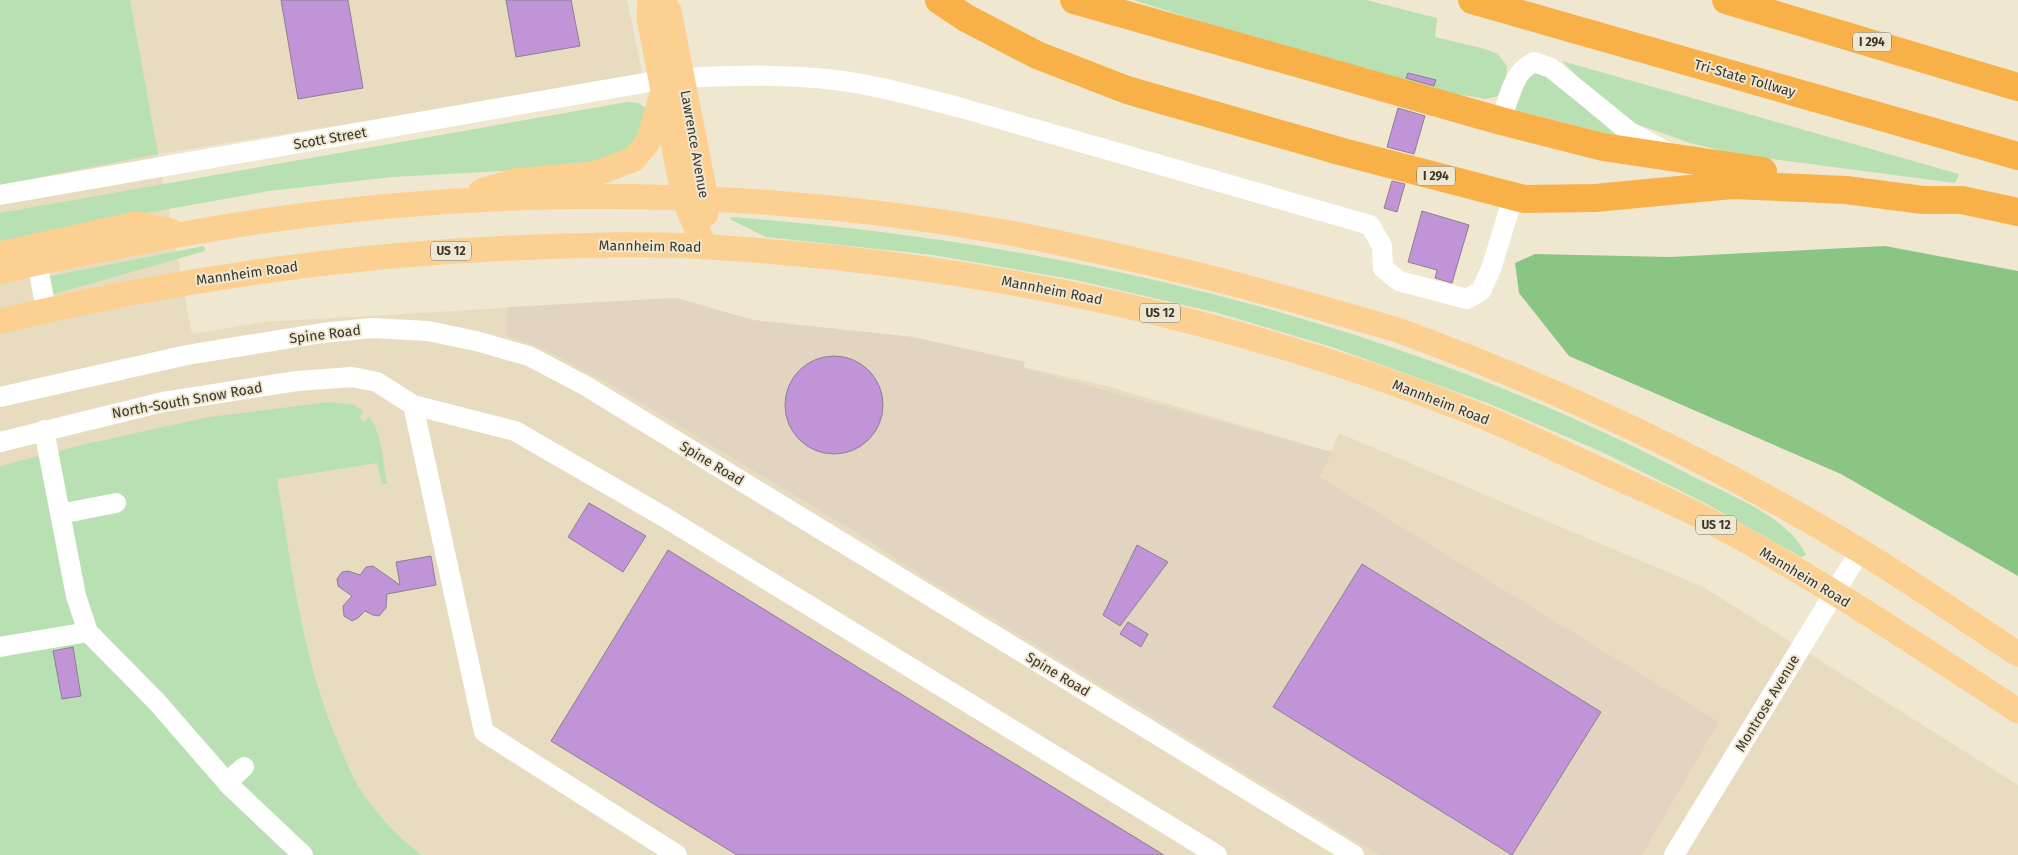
<svg xmlns="http://www.w3.org/2000/svg" width="2018" height="855" viewBox="0 0 2018 855" font-family="'Fira Sans',sans-serif">
<style>
.built{fill:#e8dcc0}
.industrial{fill:#e1d5c2}
.green{fill:#b8e0b2}
.forest{fill:#8bc584}
.building{fill:#c193d7;stroke:#8c8092}
.lines{fill:none;stroke-linecap:round;stroke-linejoin:round}
.minor{stroke:#fff;stroke-width:20}
.major{stroke:#fbd091;stroke-width:25}
.highway{stroke:#f8b148;stroke-width:28}
.labels{text-anchor:middle;stroke-width:4;stroke-linejoin:round;paint-order:stroke}
.shield{fill:#f0e7d1;stroke:#716b5f;stroke-width:1}
.shield-label{font-size:12px;font-weight:bold;fill:#3a362e}
.street-label{font-size:14px;fill:#3a362e;stroke:#f0e7d1}
</style>
<rect width="100%" height="100%" fill="#f0e7d1"/>
<polygon class="built" points="0,0 627,0 643,77 158,154 192,334 263,322 676,298 753,320 913,337 1025,362 1023,367 1107,386 1331,452 1339,433 1705,588 2018,785 2018,855 0,855"/>
<polygon class="industrial" points="676,298 753,320 913,337 1025,362 1023,368 1332,452 1320,477 1719,722 1642,855 1379,855 912,569 862,536 613,386 544,349 506,336 508,307"/>
<g class="green">
<polygon points="0,0 130,0 158,154 0,185"/>
<polygon points="1133,0 1366,0 1437,18 1435,37 1485,49 1498,54 1507,66 1505,87 1499,96 1485,99 1457,94 1453,101"/>
<polygon points="1562,61 1959,174 1955,183 1735,154 1690,143 1633,123 1612,112"/>
<polygon points="1539,71 1547,75 1617,136 1515,110 1529,75"/>
<polygon points="627,102 638,103 647,109 649,116 629,151 607,160 518,170 392,177 269,191 53,230 0,242 0,213"/>
<path d="M731,217C1063,242 1393,319 1690,475C1725,493 1790,517 1806,555L1801,557L1705,503L1602,452L1490,404L1329,346L1218,313L1076,280L933,255L766,237L731,220Z"/>
<polygon points="204,246 205,251 51,295 46,277"/>
<path d="M329,402L355,405L364,412L359,417L364,422L369,417C383,435 383,463 387,484H382L377,463L277,479C292,568 302,660 339,744C346,762 354,782 366,798C382,820 400,838 421,855H0V466L86,444L209,417Z"/>
</g>
<polygon class="forest" points="1885,246 2018,271 2018,576 1841,474 1569,356 1519,293 1515,263 1535,254 1670,257"/>
<g class="building">
<polygon points="281,0 348,0 363,88 298,99"/>
<polygon points="506,0 571,0 580,46 516,57"/>
<polygon points="1408,73 1436,80 1434,86 1406,78"/>
<polygon points="1398,108 1425,116 1414,154 1387,147"/>
<polygon points="1392,181 1405,184 1397,212 1384,208"/>
<polygon points="1422,211 1469,225 1452,283 1435,278 1437,270 1408,262"/>
<circle cx="834" cy="405" r="49"/>
<polygon points="589,503 646,536 623,572 568,537"/>
<polygon points="1137,545 1168,562 1120,626 1103,615"/>
<polygon points="668,550 948,723 1164,855 737,855 551,741"/>
<polygon points="431,556 436,585 387,594 386,608 379,616 373,615 365,611 358,618 352,621 344,616 343,606 352,596 338,586 337,579 342,572 348,571 360,575 366,567 373,566 400,585 396,562"/>
<polygon points="1362,564 1601,712 1512,855 1273,707"/>
<polygon points="1128,622 1148,634 1141,647 1120,634"/>
<polygon points="73,647 81,696 62,699 53,651"/>
</g>
<g class="lines">
<g class="minor">
<path d="M683,78C734,75 785,74 835,80C877,85 918,97 958,107L1370,225L1382,246L1383,268L1399,281L1467,299L1481,291L1491,269L1513,197"/>
<path d="M1501,121C1509,98 1511,74 1534,62L1551,68L1630,132L1667,152"/>
<polyline points="0,195 661,80"/>
<polyline points="37,262 46,310"/>
<polyline points="0,397 187,355 322,333 372,328 428,331 476,341 529,356 586,386 1354,855"/>
<polyline points="413,405 484,732 677,855"/>
<polyline points="44,430 76,596 88,632 157,702 230,786 303,855"/>
<polyline points="0,442 163,402 297,381 352,377 377,382 413,405 515,431 666,518 1217,855"/>
<polyline points="60,514 116,503"/>
<polyline points="0,647 88,632"/>
<polyline points="227,782 244,767"/>
<polyline points="1674,855 1860,551"/>
</g>
<g class="major">
<polyline points="650,0 649,18 684,199 705,247"/>
<polyline points="662,0 669,11 706,199 706,214"/>
<polyline points="481,191 514,181 595,174 634,159 648,142 663,91"/>
<polyline points="0,254 136,224 171,231"/>
<path d="M0,272C52,258 104,249 156,239C434,185 725,182 1004,232C1060,242 1115,255 1170,268C1226,281 1280,296 1335,312C1359,319 1383,325 1406,333C1562,391 1715,463 1857,549C1912,582 1964,619 2018,654"/>
<path d="M0,321C177,279 356,253 538,247C595,245 652,243 709,247C972,263 1231,317 1476,414C1519,431 1561,452 1603,471C1635,486 1668,500 1700,516C1810,573 1914,643 2018,711"/>
</g>
<g class="highway">
<polyline points="939,0 966,18 1037,55 1127,90 1343,152 1524,199 1595,198 1732,185 1846,190 1923,200 1962,200 2018,212"/>
<polyline points="1074,0 1501,121 1603,147 1763,171"/>
<polyline points="1472,0 2018,156"/>
<polyline points="1726,0 2018,87"/>
</g>
</g>
<g class="labels">
<g class="shield">
<rect x="1853" y="32.5" width="38" height="19" rx="4"/>
<rect x="1417" y="166.5" width="38" height="19" rx="4"/>
<rect x="431" y="241.5" width="40" height="19" rx="4"/>
<rect x="1140" y="303.5" width="40" height="19" rx="4"/>
<rect x="1696" y="515.5" width="40" height="19" rx="4"/>
</g>
<g class="shield-label">
<text x="1872" y="46">I 294</text>
<text x="1436" y="180">I 294</text>
<text x="451" y="255">US 12</text>
<text x="1160" y="317">US 12</text>
<text x="1716" y="529">US 12</text>
</g>
<g class="street-label">
<text transform="translate(1745 78) rotate(16)" y="5">Tri-State Tollway</text>
<text transform="translate(330 138) rotate(-10)" y="5">Scott Street</text>
<text transform="translate(695 144) rotate(80)" y="5">Lawrence Avenue</text>
<text transform="translate(650 246) rotate(1)" y="5">Mannheim Road</text>
<text transform="translate(247 273) rotate(-8)" y="5">Mannheim Road</text>
<text transform="translate(1052 290) rotate(11)" y="5">Mannheim Road</text>
<text transform="translate(325 334) rotate(-7)" y="5">Spine Road</text>
<text transform="translate(187 400) rotate(-10)" y="5">North-South Snow Road</text>
<text transform="translate(1441 402) rotate(21)" y="5">Mannheim Road</text>
<text transform="translate(712 463) rotate(31)" y="5">Spine Road</text>
<text transform="translate(1805 577) rotate(31)" y="5">Mannheim Road</text>
<text transform="translate(1058 674) rotate(31)" y="5">Spine Road</text>
<text transform="translate(1767 703) rotate(-59)" y="5">Montrose Avenue</text>
</g>
</g>
</svg>
